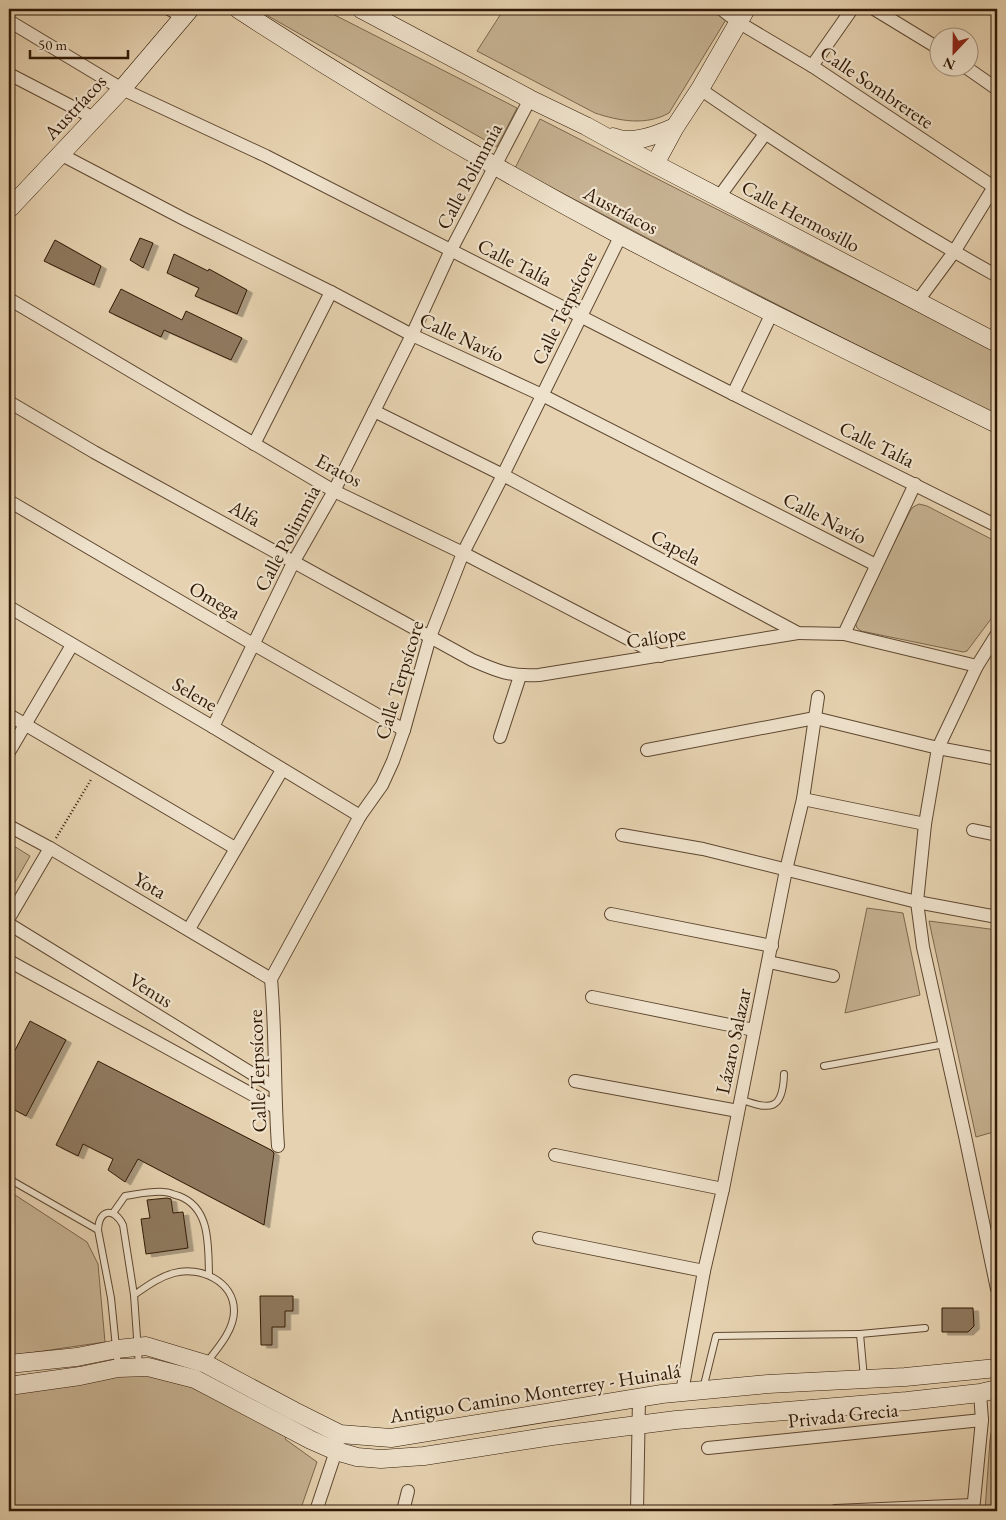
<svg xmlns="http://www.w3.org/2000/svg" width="1006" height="1520" viewBox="0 0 1006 1520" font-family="'EB Garamond',serif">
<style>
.green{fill:#c7b393;stroke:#7c664c}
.building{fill:#8f795e;stroke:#301905;filter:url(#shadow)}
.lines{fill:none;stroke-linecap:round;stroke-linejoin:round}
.lane-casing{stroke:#5e4730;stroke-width:8}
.street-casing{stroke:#5e4730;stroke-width:14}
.secondary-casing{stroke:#301905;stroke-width:19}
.path{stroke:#301905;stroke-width:2.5;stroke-dasharray:1 2.5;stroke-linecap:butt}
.lane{stroke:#efe2cc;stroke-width:6}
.street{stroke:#efe2cc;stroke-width:12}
.secondary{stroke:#efe2cc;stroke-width:18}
.labels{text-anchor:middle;stroke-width:4.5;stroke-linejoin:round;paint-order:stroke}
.street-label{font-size:20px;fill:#301905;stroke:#efe2cc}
</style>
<defs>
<filter id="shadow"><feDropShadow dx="5.5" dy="3" stdDeviation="0" flood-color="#0004"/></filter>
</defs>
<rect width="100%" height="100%" fill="#e6d2b0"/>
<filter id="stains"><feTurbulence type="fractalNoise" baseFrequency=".004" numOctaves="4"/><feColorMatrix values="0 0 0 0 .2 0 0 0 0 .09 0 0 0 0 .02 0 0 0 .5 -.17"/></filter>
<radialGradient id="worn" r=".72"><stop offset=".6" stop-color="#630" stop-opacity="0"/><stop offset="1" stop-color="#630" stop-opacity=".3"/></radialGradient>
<g class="green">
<polygon points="256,9 323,9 517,108 497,147"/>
<path d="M504,9H713L727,18L669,113C646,126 619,121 595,113L477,51Z"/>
<polygon points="540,119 997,352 997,417 651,240 515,168"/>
<polygon points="919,504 927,506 997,542 997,611 967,651 963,652 861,631 857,628 855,622 910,511 913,507"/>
<polygon points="9,843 30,856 9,893"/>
<polygon points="867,908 903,913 920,995 845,1013"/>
<polygon points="929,921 997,930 997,1131 976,1137"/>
<polygon points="9,1191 87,1242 98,1264 105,1342 9,1356"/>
<polygon points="138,1361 292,1427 285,1439 317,1462 300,1511 247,1511 227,1505 222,1511 9,1511 9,1377"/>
<polygon points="997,1399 997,1511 985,1511 990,1440"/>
</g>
<g class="building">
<polygon points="140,238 153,243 143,268 130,260"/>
<polygon points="55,240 101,266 94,285 44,261"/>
<polygon points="174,254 208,271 209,269 247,290 237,314 195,296 199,288 167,273"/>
<polygon points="121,289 182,320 186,311 242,338 231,360 164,330 161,337 109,312"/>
<polygon points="30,1021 66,1040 26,1116 9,1107 9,1062"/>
<polygon points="98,1061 271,1150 274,1153 264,1225 138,1159 125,1182 108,1170 113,1159 83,1144 78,1156 56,1145"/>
<polygon points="167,1198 171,1199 173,1213 183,1212 188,1248 146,1254 141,1219 150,1218 147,1200"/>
<polygon points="260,1296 293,1296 293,1311 285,1311 285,1327 272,1327 272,1345 261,1345"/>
<polygon points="942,1308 973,1308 974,1326 968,1332 942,1332"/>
</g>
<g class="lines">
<g class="lane-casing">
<g id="lane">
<polyline points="824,1066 945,1044"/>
<path d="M740,1099C771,1111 783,1110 784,1074"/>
<polyline points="9,1179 98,1230 111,1298 118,1367"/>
<path d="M113,1213L125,1196C138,1194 151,1191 164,1192C169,1192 174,1195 179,1196C211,1208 208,1246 209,1275"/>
<path d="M98,1230C99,1209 114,1207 123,1225L134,1295"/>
<path d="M139,1366L134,1295C147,1286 159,1277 174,1273C200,1266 234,1281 234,1311C234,1330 218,1348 207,1362"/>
<polyline points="864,1378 860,1334 925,1328"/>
<polyline points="703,1389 716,1336 860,1334"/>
</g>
</g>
<g class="street-casing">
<g id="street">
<polyline points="169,9 184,17"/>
<polyline points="721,9 738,22 812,66 994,187"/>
<polyline points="874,9 938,48"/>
<polyline points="9,21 122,89 266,156 733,394 997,526"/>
<polyline points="812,66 852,9"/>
<polyline points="967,68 997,89"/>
<polyline points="9,74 94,118"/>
<path d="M700,89C796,155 895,219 997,276"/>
<polyline points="60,154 184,219 331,292 412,335 542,395 876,565"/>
<polyline points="719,197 765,134"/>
<polyline points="9,299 334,491 463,553 661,656"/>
<polyline points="917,302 954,252 997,182"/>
<polyline points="733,394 772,313"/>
<path d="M9,402L94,452L472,660C497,671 511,677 539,675L798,633"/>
<polyline points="374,411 503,475 798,633 844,634 977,666"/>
<polyline points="254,444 331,292"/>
<polyline points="9,501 253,644 404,730"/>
<polyline points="9,607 213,727 360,816"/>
<polyline points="844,634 915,484"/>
<polyline points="997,634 977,666 938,748 925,824 917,902 923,947 965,1136 997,1289"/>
<polyline points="9,715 235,848"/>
<polyline points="213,727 294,561 334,491 412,335 451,250 530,99"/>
<polyline points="500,737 520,676"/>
<polyline points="647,750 815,718 938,748 997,759"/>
<polyline points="9,752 72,645"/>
<polyline points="803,799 925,824"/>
<polyline points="9,826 50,848 271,979"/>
<polyline points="973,830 997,835"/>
<polyline points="622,835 703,849 917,902 997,917"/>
<polyline points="611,914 772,946"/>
<polyline points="9,918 50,848"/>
<polyline points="9,924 274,1087"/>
<polyline points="189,929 282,770"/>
<polyline points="9,961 275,1107"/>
<polyline points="769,962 833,976"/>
<polyline points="592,997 754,1030"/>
<polyline points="575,1081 738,1111"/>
<path d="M278,1146C274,1091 276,1035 271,979L360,816L382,785L393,761L404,730L430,637L463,553L503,475L621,235"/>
<polyline points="555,1155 723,1189"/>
<polyline points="539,1238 704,1271"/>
<polyline points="682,1392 704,1271 723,1189 786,870 803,799 818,697"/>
<polyline points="708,1448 982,1420"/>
<polyline points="316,1511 338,1445"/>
<polyline points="403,1511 408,1491"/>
<polyline points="637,1511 639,1398"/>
<polyline points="835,1511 973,1505"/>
<polyline points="973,1511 982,1420 980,1393"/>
</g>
</g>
<g class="secondary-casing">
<g id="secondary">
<path d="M238,9C362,90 489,165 620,235C744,301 871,362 997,424"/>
<polyline points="361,9 530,99 586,126 655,164 997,343"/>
<path d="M613,137C633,145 656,135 675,127"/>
<polyline points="655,164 675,127 700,89 746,9"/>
<polyline points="9,209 122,89 190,9"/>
<polyline points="9,1364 77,1357 117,1349 146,1346 206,1364 294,1411 340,1434 391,1438 662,1394 768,1384 905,1377 997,1368"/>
<polyline points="9,1386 80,1376 118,1368 148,1367 195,1379 311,1440 336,1451 357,1457 381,1459 424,1456 552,1436 676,1420 907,1401 980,1393 997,1389"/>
</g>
</g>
<polyline class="path" points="56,838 92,778"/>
<use href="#lane" class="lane"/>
<use href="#street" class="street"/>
<use href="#secondary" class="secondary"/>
</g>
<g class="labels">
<g class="street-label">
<text transform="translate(877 87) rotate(34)" y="7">Calle Sombrerete</text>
<text transform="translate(75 107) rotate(-47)" y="7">Austríacos</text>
<text transform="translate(469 176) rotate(-62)" y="7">Calle Polimmia</text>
<text transform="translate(621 210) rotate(28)" y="7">Austríacos</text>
<text transform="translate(801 216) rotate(28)" y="7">Calle Hermosillo</text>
<text transform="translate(515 262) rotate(27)" y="7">Calle Talía</text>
<text transform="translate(564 308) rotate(-64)" y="7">Calle Terpsícore</text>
<text transform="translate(462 337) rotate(25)" y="7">Calle Navío</text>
<text transform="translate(877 444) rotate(26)" y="7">Calle Talía</text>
<text transform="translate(339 470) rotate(28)" y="7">Eratos</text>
<text transform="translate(245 513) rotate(29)" y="7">Alfa</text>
<text transform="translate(825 518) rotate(27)" y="7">Calle Navío</text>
<text transform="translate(287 538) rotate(-62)" y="7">Calle Polimmia</text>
<text transform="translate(676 547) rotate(28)" y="7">Capela</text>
<text transform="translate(215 600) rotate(30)" y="7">Omega</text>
<text transform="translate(656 637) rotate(-9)" y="7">Calíope</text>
<text transform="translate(399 680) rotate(-73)" y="7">Calle Terpsícore</text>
<text transform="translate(195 694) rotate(30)" y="7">Selene</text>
<text transform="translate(150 885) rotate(30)" y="7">Yota</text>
<text transform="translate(151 990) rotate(32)" y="7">Venus</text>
<text transform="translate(733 1041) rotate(-78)" y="7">Lázaro Salazar</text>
<text transform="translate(257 1071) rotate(-92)" y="7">Calle Terpsícore</text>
<text transform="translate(535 1393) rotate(-9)" y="7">Antiguo Camino Monterrey - Huinalá</text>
<text transform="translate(843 1415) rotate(-6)" y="7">Privada Grecia</text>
</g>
</g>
<rect width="1006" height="1520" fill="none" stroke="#e6d2b0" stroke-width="30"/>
<rect x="10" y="10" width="986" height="1500" fill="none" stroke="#301905" stroke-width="2.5"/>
<rect x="15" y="15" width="976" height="1490" fill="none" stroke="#301905"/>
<g transform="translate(954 52) rotate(202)"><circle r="24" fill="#efe2cc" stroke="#a3927c"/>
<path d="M0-4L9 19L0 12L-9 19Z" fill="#8f2418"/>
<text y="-8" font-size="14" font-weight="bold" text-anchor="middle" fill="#301905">N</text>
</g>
<path d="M30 50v8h98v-8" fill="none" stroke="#301905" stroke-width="2.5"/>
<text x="38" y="50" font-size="15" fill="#301905" stroke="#efe2cc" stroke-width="4" paint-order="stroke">50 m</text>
<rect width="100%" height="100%" filter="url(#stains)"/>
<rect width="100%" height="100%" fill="url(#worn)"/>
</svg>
